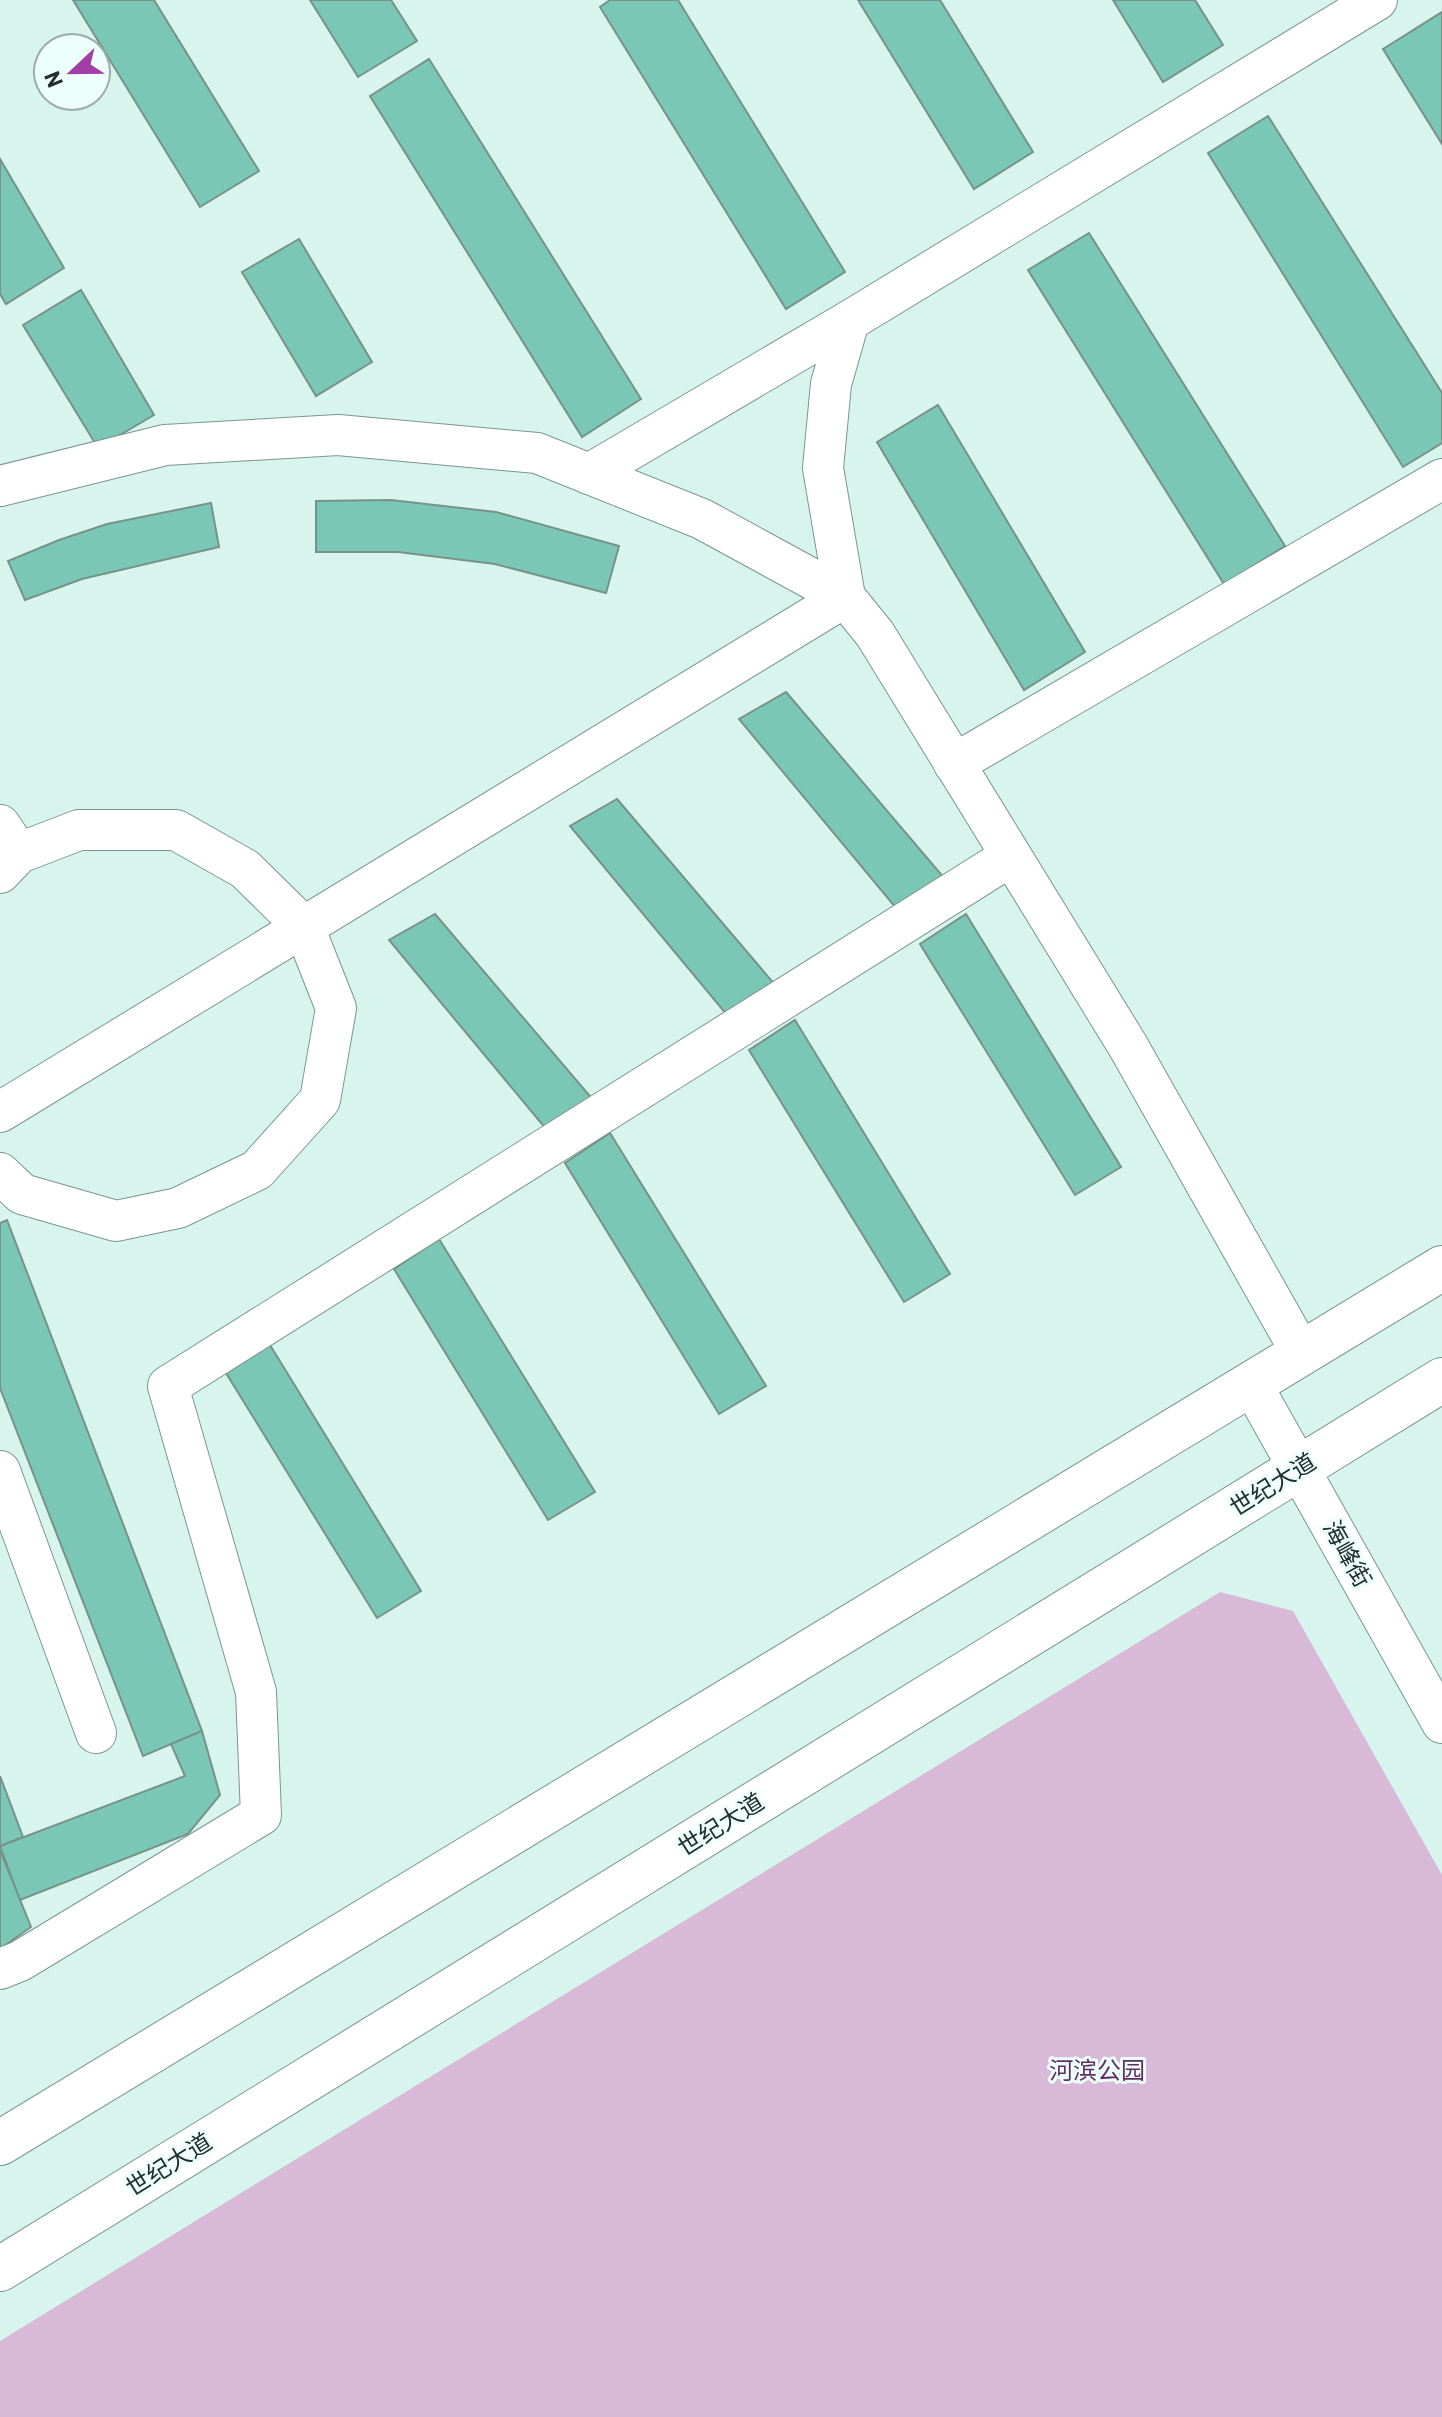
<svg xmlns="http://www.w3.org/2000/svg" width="1442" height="2417" viewBox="0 0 1442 2417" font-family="Barlow,'Noto Sans SC',sans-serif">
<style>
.green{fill:#d8b9d8}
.building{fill:#7bc7b6;stroke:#77928b;stroke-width:2}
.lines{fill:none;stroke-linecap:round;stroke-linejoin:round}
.minor-casing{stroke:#7b9690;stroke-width:42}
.major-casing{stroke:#7b9690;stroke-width:46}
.minor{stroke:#fff;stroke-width:40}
.major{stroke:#fff;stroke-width:44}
.labels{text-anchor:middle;stroke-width:6;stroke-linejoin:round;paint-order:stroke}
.street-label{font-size:24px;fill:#242f2d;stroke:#edfffa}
.park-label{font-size:24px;fill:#632e65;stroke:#edfffa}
</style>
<rect width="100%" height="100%" fill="#d7f4ed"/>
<polygon class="green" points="1220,1592 1293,1611 1442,1875 1442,2417 0,2417 0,2341"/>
<g class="building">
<polygon points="73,0 154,0 259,171 200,207"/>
<polygon points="310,0 391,0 417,41 358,77"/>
<polygon points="610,0 678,0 845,272 786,309 600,7"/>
<polygon points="858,0 940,0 1033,152 974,189"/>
<polygon points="1113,0 1195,0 1223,45 1163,82"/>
<polygon points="1442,12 1442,144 1383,49"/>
<polygon points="429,59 641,399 582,437 370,96"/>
<polygon points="1268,116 1442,393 1442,443 1403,467 1208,153"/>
<polygon points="0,159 64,268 6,304 0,294"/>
<polygon points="1089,233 1285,546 1224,584 1028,270"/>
<polygon points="299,239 372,362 316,396 242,272"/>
<polygon points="81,290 154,415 98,448 23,325"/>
<polygon points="938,405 1085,652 1024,690 877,442"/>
<polygon points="391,500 496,512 619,546 606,593 495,564 398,552 316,552 316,501"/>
<polygon points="211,503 219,547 82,579 25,600 8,561 59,540 107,524"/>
<polygon points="786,692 945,879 896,908 739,719"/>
<polygon points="617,799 776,986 727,1015 570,826"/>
<polygon points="435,914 594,1101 546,1129 389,940"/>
<polygon points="966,914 1121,1167 1075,1195 920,944"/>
<polygon points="795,1020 950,1274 904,1302 749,1050"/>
<polygon points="610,1133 766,1386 719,1414 565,1163"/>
<polygon points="7,1220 202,1731 143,1756 0,1388 0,1223"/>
<polygon points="439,1239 595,1492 548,1520 394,1269"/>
<polygon points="270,1345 421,1591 377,1618 226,1373"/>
<polygon points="202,1731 220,1795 188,1834 20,1900 0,1846 185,1776 171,1744"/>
<polygon points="0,1776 23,1837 0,1846"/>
<polygon points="0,1850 31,1927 0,1949"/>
</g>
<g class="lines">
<g class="minor-casing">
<g id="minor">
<polyline points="589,474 849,321 1377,0"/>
<polyline points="0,486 165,445 338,435 537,453 702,519 845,597 875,634 1128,1046 1302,1354"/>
<polyline points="954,764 1442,479"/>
<polyline points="0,825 19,853"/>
<polyline points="0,873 19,853 79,830 176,830 245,869 304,927 336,1008 320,1100 257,1170 178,1208 116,1221 22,1194 0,1173"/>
<polyline points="0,1112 845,597 823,468 831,384 849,321"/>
<polyline points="1252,1385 1442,1723"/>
<polyline points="0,1471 96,1733"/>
<polyline points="0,1969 20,1961 261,1815 256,1692 168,1386 1011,856"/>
</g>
</g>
<g class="major-casing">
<g id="major">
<polyline points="0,2143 1442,1268"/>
<polyline points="0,2269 1442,1380"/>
</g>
</g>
<use href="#minor" class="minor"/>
<use href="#major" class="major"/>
</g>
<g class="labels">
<g class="street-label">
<text transform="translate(1273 1485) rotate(-32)" y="8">世纪大道</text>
<text transform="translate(1347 1554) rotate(61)" y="8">海峰街</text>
<text transform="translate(721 1825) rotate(-32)" y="8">世纪大道</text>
<text transform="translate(169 2165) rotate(-32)" y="8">世纪大道</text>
</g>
<g class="park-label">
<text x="1097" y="2079">河滨公园</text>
</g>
</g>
<g transform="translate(72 72) rotate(248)"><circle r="38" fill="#edfffa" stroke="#9daca8" stroke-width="2"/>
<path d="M0-6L14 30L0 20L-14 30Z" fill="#a13fa6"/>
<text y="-12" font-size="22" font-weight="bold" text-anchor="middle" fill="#242f2d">N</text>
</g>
</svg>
